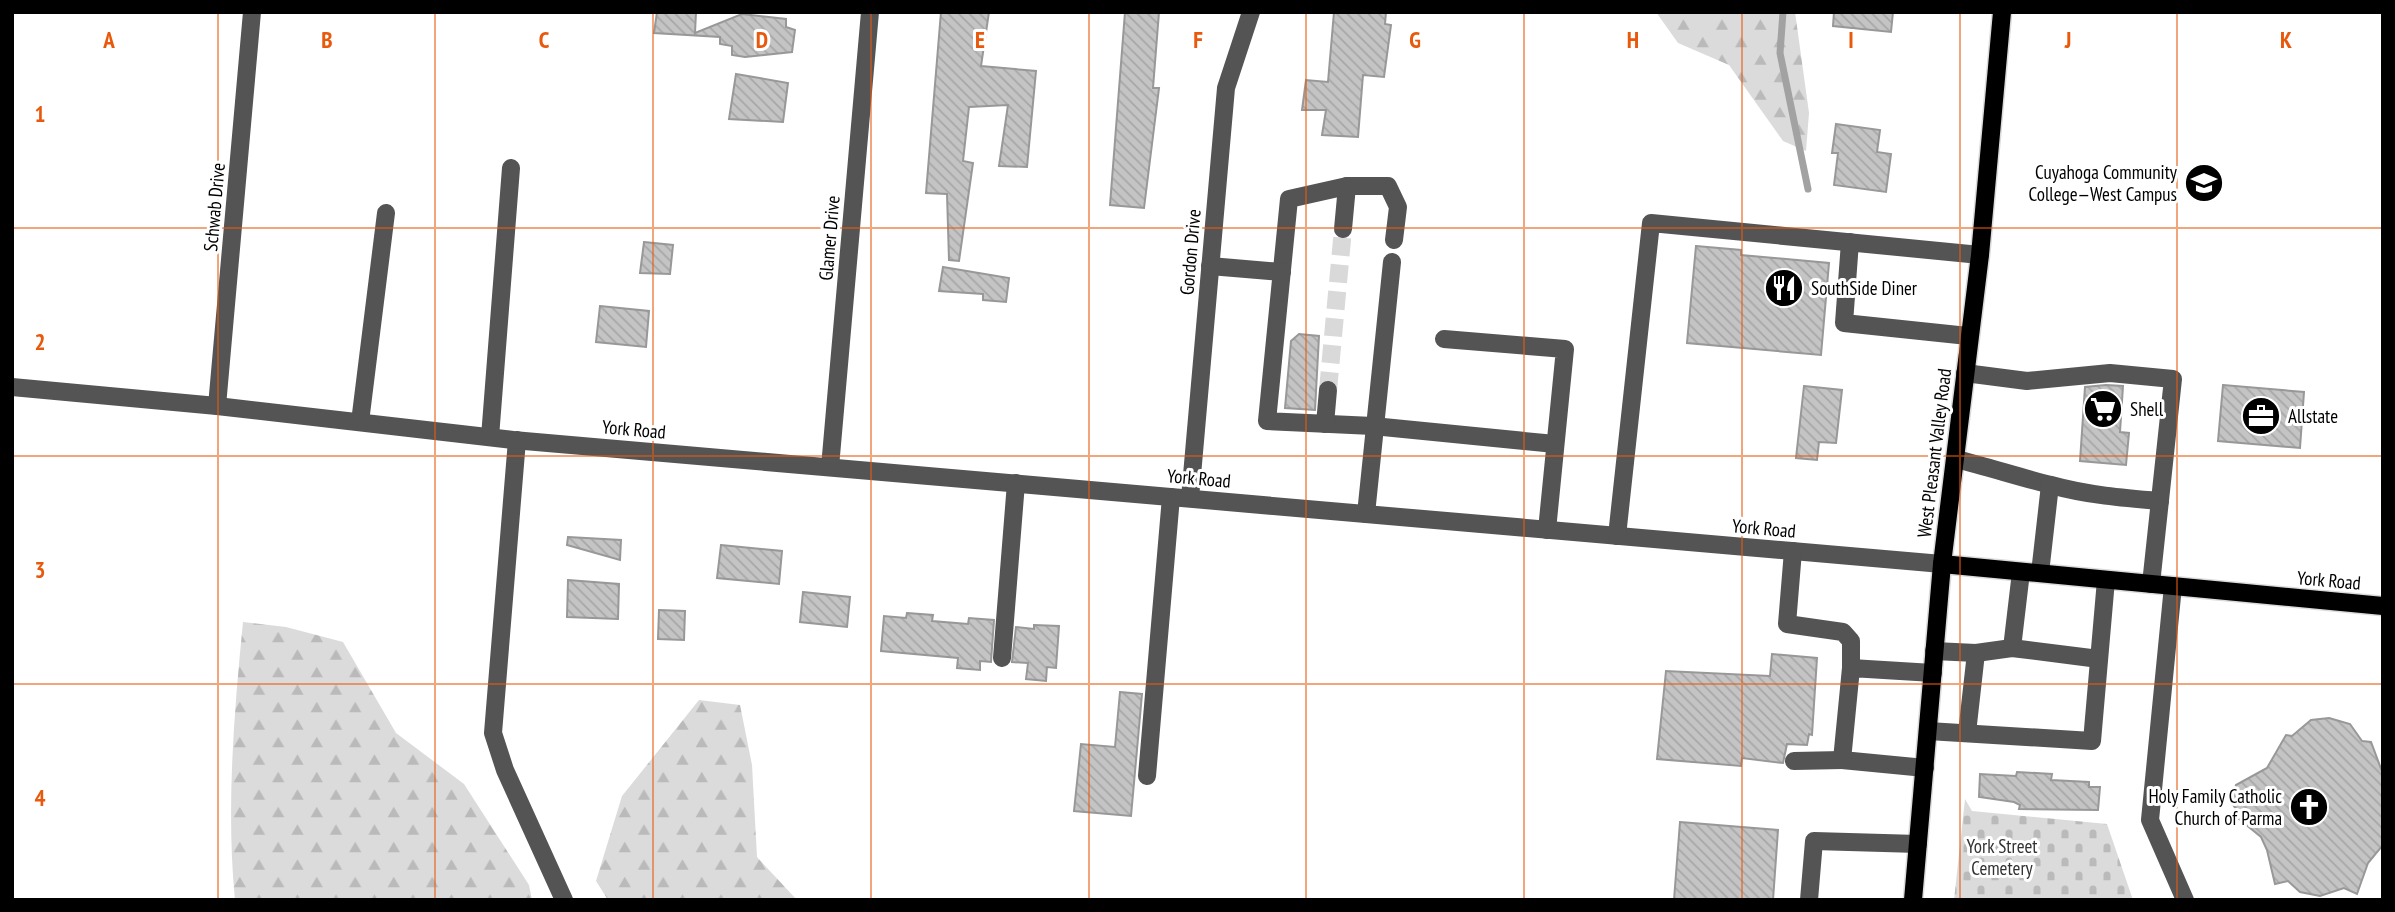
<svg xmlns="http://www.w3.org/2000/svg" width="2395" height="912" viewBox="0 0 2395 912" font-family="'PT Sans Narrow',sans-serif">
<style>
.forest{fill:url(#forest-firs)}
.cemetery{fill:url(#cemetery-stones)}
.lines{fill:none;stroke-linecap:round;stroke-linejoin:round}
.stream{stroke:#a2a2a2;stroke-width:7}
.building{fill:url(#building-back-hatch);stroke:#989898;stroke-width:2}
.minor-tunnel{stroke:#d9d9d9;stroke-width:18;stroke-dasharray:18 9;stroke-linecap:butt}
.major-casing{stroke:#dbdbdb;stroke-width:21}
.minor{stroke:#545454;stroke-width:18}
.major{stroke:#000;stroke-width:18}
.grid{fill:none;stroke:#e8590c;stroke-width:2;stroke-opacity:0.55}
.labels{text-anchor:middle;stroke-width:6;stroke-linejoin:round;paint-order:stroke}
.poi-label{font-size:19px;fill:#000;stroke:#fff;text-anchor:start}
.street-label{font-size:19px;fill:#000;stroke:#fff}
.park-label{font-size:19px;fill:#323232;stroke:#fff}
.grid-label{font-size:23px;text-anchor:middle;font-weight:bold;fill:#e8590c;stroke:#fff;stroke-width:6;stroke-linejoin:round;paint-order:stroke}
</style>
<defs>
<pattern id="forest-firs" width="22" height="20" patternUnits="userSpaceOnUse" patternTransform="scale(1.75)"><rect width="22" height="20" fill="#dbdbdb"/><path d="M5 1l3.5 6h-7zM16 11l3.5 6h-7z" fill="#bababa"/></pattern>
<pattern id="cemetery-stones" width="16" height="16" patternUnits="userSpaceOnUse" patternTransform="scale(1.75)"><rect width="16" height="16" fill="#dbdbdb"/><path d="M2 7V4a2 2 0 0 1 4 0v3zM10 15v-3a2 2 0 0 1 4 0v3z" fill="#bababa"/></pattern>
<pattern id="building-back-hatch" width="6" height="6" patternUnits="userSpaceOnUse" patternTransform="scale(1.75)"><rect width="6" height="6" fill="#c4c4c4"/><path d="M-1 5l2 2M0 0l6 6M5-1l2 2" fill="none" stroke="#a7a7a7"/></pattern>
</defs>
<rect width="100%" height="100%" fill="#fff"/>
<g class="forest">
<polygon points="1656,12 1795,12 1809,113 1806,151 1783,141 1729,65 1678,43"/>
<path d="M243,622L286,627L343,642L396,733L464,784L529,885L532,900H235C226,809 234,713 243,622Z"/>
<polygon points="699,700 740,705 752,765 757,857 797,900 608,900 596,881 622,796"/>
</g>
<polygon class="cemetery" points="1965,799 1972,811 2107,824 2133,900 1954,900"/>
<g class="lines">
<polyline class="stream" points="1783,12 1780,53 1808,189"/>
</g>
<g class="building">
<polygon points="657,12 696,12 695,33 742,14 786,19 786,27 795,30 792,52 745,57 732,55 732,46 720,44 720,37 654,33"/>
<polygon points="941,12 989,12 981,66 1036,71 1027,167 999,166 1008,105 969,107 963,161 973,163 959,261 949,260 947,194 926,193"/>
<polygon points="1125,12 1159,12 1153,88 1159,88 1144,208 1110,205"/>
<polygon points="1334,12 1386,12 1385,24 1391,25 1384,77 1363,75 1358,137 1322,135 1326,110 1302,110 1306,80 1328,82"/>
<polygon points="1834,12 1893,12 1891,32 1833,26"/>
<polygon points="736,74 788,83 783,122 729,119"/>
<polygon points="1836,124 1880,130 1877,152 1891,154 1886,192 1834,185 1838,153 1832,153"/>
<polygon points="644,242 673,245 670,274 640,273"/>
<polygon points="1696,246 1741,250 1741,255 1829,263 1821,355 1687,343"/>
<polygon points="943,267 1009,278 1006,302 983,300 983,294 939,291"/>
<polygon points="600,306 649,311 646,347 596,342"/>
<polygon points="1299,334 1319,336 1315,410 1285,408 1291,341"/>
<polygon points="2106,385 2123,386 2120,432 2129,433 2126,465 2080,461 2085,387"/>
<polygon points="2223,385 2304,392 2300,448 2218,441"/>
<polygon points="1804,386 1842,390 1836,443 1819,442 1817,460 1796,458"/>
<polygon points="568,537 621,540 620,560 567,545"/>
<polygon points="721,545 782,551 779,584 717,578"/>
<polygon points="568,580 619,584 618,619 567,617"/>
<polygon points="803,592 850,597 847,627 800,622"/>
<polygon points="659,610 685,611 684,640 658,639"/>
<polygon points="907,613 933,615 932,621 968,624 969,618 994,620 991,662 980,661 980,670 957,668 958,658 881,651 884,616 906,618"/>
<polygon points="1034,625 1059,626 1056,668 1047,667 1046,681 1026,679 1028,663 1012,662 1016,627 1034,629"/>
<polygon points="1772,654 1817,658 1812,735 1809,734 1807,745 1787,744 1783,763 1742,758 1741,766 1657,759 1666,671 1770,676"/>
<polygon points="1120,692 1142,694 1131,816 1074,811 1081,744 1115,747"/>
<polygon points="2329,718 2350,724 2362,741 2371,742 2383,774 2383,845 2368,863 2357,894 2344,888 2320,896 2300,892 2288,881 2275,884 2267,850 2261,837 2234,815 2236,809 2231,802 2236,785 2267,768 2286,735 2292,736 2311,720"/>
<polygon points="2017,772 2052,774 2051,780 2089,782 2089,787 2100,787 2098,810 2019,809 2020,805 2014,802 1979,797 1980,774 2016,776"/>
<polygon points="1680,822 1778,830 1773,900 1674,900"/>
</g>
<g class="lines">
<polyline class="minor-tunnel" points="1328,390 1343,229"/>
<g class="major-casing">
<g id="major">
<polyline points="1942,564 2383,606"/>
<polyline points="1913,900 1942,564 1980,255 2002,12"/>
</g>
</g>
<g class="minor">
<polyline points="1343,229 1347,186"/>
<polyline points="1394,240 1398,207 1388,186 1347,186 1289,199 1267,421 1373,426 1555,444"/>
<polyline points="1850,242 1844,323 1968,336"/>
<polyline points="1210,266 1282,272"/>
<polyline points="1444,339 1565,349 1547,530"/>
<polyline points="1965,373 2027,381 2110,373 2173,379 2151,584"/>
<polyline points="12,387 217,406 513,440 1942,564"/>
<polyline points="217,406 252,12"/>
<polyline points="360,422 386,213"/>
<polyline points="1325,424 1328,390"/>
<polyline points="490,437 511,168"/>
<polyline points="517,440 493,733 505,770 564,900"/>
<path d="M1956,459C1988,467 2019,477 2051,485C2087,495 2123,498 2160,501"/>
<polyline points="830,467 870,12"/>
<polyline points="1190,498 1226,88 1251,12"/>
<polyline points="1366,514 1392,262"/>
<polyline points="1617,536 1651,223 1980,255"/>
<polyline points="1793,551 1787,624 1843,632 1851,641 1851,668"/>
<polyline points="2021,572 2012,648 2099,659"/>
<polyline points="2040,573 2050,485"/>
<polyline points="2173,586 2150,820 2185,900"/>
<polyline points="1934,651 1976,653 2012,648"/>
<polyline points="1002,658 1016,483"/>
<polyline points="1928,731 2092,741 2106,580"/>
<polyline points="1967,733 1976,653"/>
<polyline points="1794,761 1842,760"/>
<polyline points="1925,768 1842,760 1851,668 1933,673"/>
<polyline points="1147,776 1171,497"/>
<polyline points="1809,900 1814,841 1918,844"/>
</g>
<use href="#major" class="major"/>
</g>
<path class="grid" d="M218,12V900M435,12V900M653,12V900M871,12V900M1089,12V900M1306,12V900M1524,12V900M1742,12V900M1960,12V900M2177,12V900M12,228H2383M12,456H2383M12,684H2383"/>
<defs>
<g id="university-disc" transform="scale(2.0125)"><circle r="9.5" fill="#000" stroke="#fff"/><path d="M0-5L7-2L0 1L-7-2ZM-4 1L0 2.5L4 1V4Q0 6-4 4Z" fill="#fff"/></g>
<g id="restaurant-disc" transform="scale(2.0125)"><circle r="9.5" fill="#000" stroke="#fff"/><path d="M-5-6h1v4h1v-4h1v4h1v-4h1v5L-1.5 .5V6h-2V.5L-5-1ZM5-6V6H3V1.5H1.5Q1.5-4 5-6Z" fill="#fff"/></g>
<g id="supermarket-disc" transform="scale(2.0125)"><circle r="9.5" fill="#000" stroke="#fff"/><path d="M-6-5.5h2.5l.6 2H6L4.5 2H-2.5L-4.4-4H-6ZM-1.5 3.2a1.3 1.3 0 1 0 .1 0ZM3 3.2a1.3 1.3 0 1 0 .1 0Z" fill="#fff"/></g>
<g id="office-disc" transform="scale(2.0125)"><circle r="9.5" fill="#000" stroke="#fff"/><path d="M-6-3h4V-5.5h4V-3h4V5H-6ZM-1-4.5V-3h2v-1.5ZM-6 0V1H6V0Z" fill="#fff"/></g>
<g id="church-disc" transform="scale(2.0125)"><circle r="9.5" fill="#000" stroke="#fff"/><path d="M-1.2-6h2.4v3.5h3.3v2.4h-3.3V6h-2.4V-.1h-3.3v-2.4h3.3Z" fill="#fff"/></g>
</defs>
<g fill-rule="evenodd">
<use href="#university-disc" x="2204" y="183"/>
<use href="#restaurant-disc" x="1784" y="288"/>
<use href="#supermarket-disc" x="2103" y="409"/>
<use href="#office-disc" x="2261" y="416"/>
<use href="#church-disc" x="2309" y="807"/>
</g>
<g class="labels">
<g class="poi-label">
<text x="2177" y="179" text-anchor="end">Cuyahoga Community<tspan x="2177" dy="22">College—West Campus</tspan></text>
<text x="1811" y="295">SouthSide Diner</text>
<text x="2130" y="416">Shell</text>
<text x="2288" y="423">Allstate</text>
<text x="2282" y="803" text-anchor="end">Holy Family Catholic<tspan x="2282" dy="22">Church of Parma</tspan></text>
</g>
<g class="street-label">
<text transform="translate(214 207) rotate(-85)" y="7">Schwab Drive</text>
<text transform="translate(829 238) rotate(-85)" y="7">Glamer Drive</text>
<text transform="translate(1190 252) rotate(-85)" y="7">Gordon Drive</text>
<text transform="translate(634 429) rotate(5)" y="7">York Road</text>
<text transform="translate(1934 453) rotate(-83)" y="7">West Pleasant Valley Road</text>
<text transform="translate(1199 478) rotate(5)" y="7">York Road</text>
<text transform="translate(1764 528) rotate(5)" y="7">York Road</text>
<text transform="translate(2329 580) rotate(5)" y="7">York Road</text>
</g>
<g class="park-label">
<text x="2002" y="853">York Street<tspan x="2002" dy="22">Cemetery</tspan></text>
</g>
</g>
<g class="grid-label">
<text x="109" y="48">A</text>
<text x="327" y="48">B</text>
<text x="544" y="48">C</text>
<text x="762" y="48">D</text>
<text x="980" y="48">E</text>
<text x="1198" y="48">F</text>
<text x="1415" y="48">G</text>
<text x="1633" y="48">H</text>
<text x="1851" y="48">I</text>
<text x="2068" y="48">J</text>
<text x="2286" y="48">K</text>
<text x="40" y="122">1</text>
<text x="40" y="350">2</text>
<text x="40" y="578">3</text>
<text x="40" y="806">4</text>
</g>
<rect width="2395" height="912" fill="none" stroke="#000000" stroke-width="28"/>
</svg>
